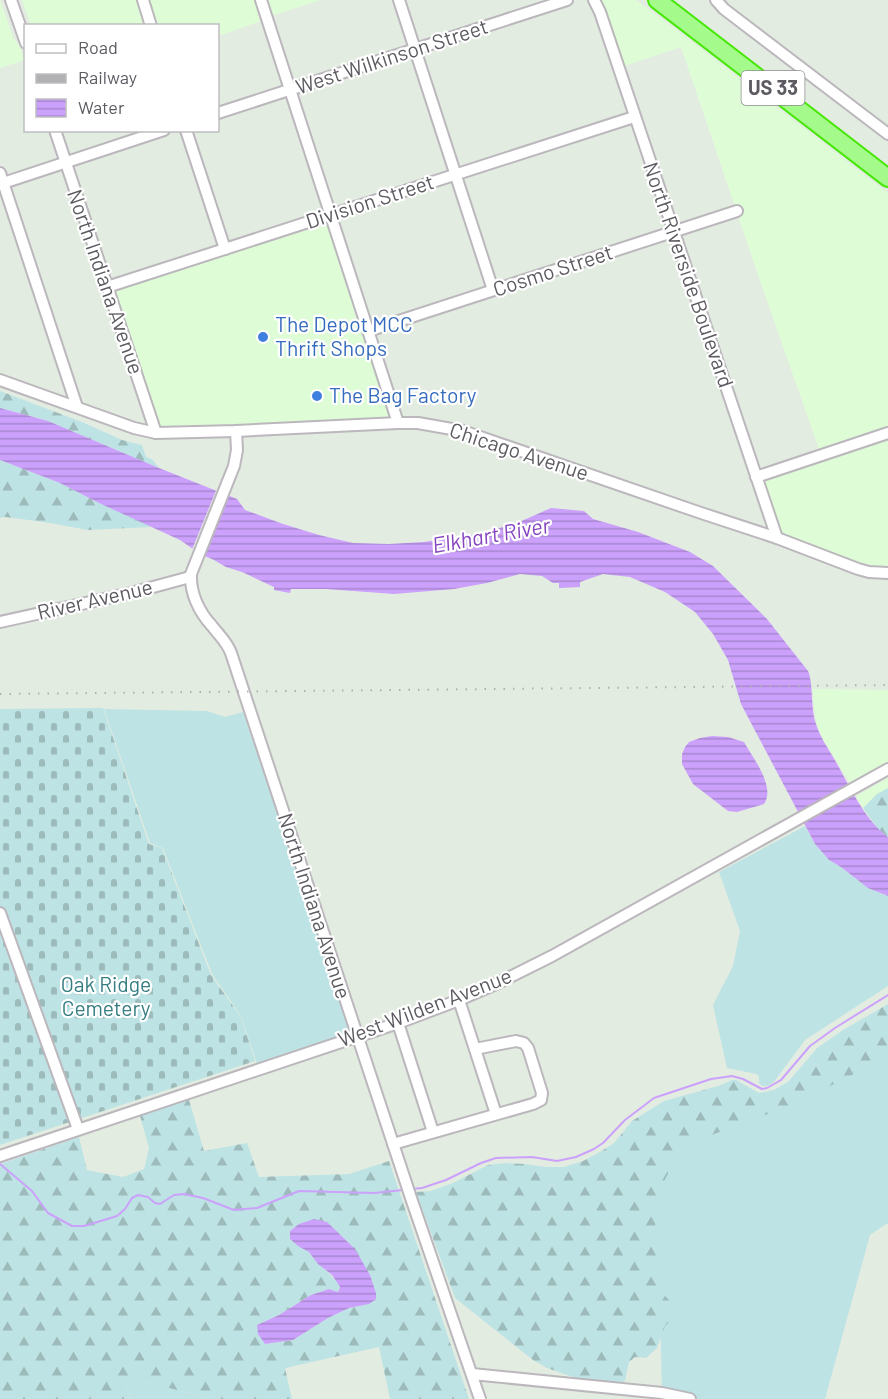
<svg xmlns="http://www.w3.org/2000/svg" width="888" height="1399" viewBox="0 0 888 1399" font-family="Barlow,sans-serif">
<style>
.commercial{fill:#defdd6}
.grass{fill:#bee3e4}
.forest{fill:url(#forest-firs);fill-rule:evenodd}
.cemetery{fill:url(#cemetery-stones)}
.water{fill:url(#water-rules)}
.pier{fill:#e3ece1}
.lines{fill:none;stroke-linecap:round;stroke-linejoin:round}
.stream{stroke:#cba1fc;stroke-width:2}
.minor-casing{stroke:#bbb7bd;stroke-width:14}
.highway-casing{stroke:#47e706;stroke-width:20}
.minor{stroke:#fff;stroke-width:10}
.highway{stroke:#a4fa8b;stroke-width:16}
.rail{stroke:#b1b0b2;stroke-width:2;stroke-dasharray:1.5 8;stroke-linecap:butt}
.shop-dot{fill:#3f7fe0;stroke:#fff;stroke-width:2}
.labels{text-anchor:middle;stroke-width:4.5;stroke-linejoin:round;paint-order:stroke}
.shield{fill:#fff;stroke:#8e8c91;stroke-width:1.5}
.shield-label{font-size:20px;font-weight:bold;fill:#5e5a62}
.street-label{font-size:21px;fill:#5e5a62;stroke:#fff}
.shop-label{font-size:21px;fill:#366cbe;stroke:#fff;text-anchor:start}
.park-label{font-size:21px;fill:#377e83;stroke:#fff}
.water-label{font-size:22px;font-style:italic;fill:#8645bf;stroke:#fff}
</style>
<defs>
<pattern id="forest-firs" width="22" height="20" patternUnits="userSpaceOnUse" patternTransform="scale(1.5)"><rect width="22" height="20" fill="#bee3e4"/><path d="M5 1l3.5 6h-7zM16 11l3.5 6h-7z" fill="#9ebbbc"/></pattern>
<pattern id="cemetery-stones" width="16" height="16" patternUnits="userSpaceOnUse" patternTransform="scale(1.5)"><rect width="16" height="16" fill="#bee3e4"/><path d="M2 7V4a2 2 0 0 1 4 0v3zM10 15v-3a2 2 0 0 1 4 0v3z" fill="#9ebbbc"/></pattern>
<pattern id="water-rules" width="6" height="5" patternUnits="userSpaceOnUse" patternTransform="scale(1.5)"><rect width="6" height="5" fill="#cba1fc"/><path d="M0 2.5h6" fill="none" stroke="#a886cf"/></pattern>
</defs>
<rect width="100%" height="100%" fill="#e3ece1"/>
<g class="commercial">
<polygon points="0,0 14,40 18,43 25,60 0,68"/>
<polygon points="22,0 321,0 264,18 264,20 218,36 218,26 31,25"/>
<polygon points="602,0 636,0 686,37 888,193 888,567 869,566 855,562 784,535 778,531 762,484 764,480 821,455 757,272 681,47 618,68 600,12"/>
<polygon points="330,214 397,422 156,433 107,287"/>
<polygon points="812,689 888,690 888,762 850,783 822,738 816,722"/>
<polygon points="888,778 888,837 863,808 856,796"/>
</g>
<g class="grass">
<polygon points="104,709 207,711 225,717 243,712 349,1023 350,1028 347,1034 257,1064 241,1016 212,974 163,848 150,843"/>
<polygon points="805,826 815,844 829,860 841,867 868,888 888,896 888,986 805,1040 773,1083 767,1086 762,1086 759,1083 759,1077 757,1074 727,1068 713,1005 733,966 740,931 719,872"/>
<polygon points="888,1054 888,1223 870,1235 825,1399 690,1399 662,1393 660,1311 650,1242 654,1193 671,1159 697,1138"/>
<polygon points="135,1379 199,1396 201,1399 130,1399 125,1382"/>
</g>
<g class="forest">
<polygon points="0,391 82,422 122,440 142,445 146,457 152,459 159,468 48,421 0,408"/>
<polygon points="0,460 60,483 99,503 139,520 151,527 88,530 44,522 5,517 0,518"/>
<polygon points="888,788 888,837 879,830 863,808 877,794"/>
<polygon points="888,1004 888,1057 792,1105 698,1140 675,1160 658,1193 654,1241 660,1290 674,1306 674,1317 665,1326 657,1348 646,1358 635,1357 629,1362 625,1381 621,1383 576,1378 547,1368 533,1360 455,1298 416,1192 431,1191 453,1183 488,1165 505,1163 525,1164 546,1167 564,1167 583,1161 600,1152 614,1143 632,1121 664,1101 718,1086 732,1080 736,1080 759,1093 774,1090 788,1082 817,1048 843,1030"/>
<path d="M189,1100L204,1151L247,1143L259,1177L349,1174L389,1161L469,1399H390L379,1347L285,1368L292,1399H201L199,1396L135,1379L125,1382L130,1399H0V1164L79,1137L87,1170L123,1177L144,1169L149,1148L140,1116ZM309,1252L369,1304L349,1308L328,1318L293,1340L265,1344L257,1325L279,1315L311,1295L329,1289L338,1292L340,1286C331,1274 319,1265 309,1252Z"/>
</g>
<polygon class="cemetery" points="103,708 149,844 162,848 211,975 241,1017 255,1061 0,1145 0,709"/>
<g class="water">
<path d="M0,408L48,421L159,468L237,499L245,510L283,524L319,535L353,543L389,544L424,542L477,534L517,523L551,508L584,511L593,519L638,532L690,552L713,566L767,619L808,671C813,681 811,707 815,721C819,736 828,748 836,762C850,787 864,819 888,837V896L868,888L841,867L829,860L815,844L741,704L728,660L713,634L695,612L665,592L630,577L603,574L580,582V587L559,588V583H553L542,576L520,574L487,583L454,589L394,594L326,589H291L290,593L274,590V587L242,572L226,567L214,560L200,554L180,540L99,503L60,483L0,460Z"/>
<path d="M712,736L728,737L744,742C753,758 776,787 764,804L737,812L728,811L693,784L682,764V754L685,747L689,742L700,738Z"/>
<polygon points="314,1219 327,1222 355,1249 370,1275 376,1293 376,1299 369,1304 349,1308 328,1318 293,1340 265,1344 258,1334 257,1325 279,1315 311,1295 329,1289 338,1292 340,1287 332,1275 318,1264 309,1252 298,1246 290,1239 290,1231 299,1224"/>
</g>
<polygon class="pier" points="217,488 230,493 204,559 191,552"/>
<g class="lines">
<g class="stream">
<polyline points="0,1164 32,1191 48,1213 72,1226 84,1226 117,1216 125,1209 132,1198 138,1195 148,1197 155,1203 160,1204 174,1195 184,1194 203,1198 234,1210 257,1208 299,1191 374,1193 403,1190"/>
<polyline points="412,1189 422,1188 446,1180 481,1163 496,1158 532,1157 557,1161 576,1157 594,1149 603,1143 625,1120 654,1098 711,1079 732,1076 743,1079 762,1089 767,1088 781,1080 810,1046 835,1028 888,995"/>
</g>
<g class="minor-casing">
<g id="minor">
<polyline points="11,0 26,43"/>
<polyline points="143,0 151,26"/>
<polyline points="261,0 398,423"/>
<polyline points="399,0 493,290"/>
<polyline points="594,0 600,12 777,538"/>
<polyline points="716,0 724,9 888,134"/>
<polyline points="218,113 567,0"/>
<polyline points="55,130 156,433"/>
<polyline points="186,130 225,249"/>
<polyline points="0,173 77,407"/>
<polyline points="0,184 164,130"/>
<polyline points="107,287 634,117"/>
<polyline points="368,331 737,211"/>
<polyline points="0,380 134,428 156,433 236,431 398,423 418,423 463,431 701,513 777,538 858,569 869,572 888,573"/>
<path d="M236,431L237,450L234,466L191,574C190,593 199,612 212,626C219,635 227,642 231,653L411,1198L480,1399"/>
<polyline points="756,477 888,433"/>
<polyline points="0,622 131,593 190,577"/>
<polyline points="0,913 78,1129"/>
<polyline points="459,1000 496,1114"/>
<polyline points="398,1023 433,1132"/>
<polyline points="393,1144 533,1104 541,1100 542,1093 528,1048 524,1043 516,1041 475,1049"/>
<polyline points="0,1156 398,1023 459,1000 498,983 552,956 888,769"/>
<polyline points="472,1374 662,1393 690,1399"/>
</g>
</g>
<g class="highway-casing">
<polyline id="highway" points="657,0 888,178"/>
</g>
<use href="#minor" class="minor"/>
<use href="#highway" class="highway"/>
<polyline class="rail" points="0,694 888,685"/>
</g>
<g class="shop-dot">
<circle cx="263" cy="337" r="6"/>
<circle cx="317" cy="396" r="6"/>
</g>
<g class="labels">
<rect class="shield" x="741.5" y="71" width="63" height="34" rx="4.5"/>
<g class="shield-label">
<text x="773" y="95">US 33</text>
</g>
<g class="street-label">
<text transform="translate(392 57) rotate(-18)" y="7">West Wilkinson Street</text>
<text transform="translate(370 202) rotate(-18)" y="7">Division Street</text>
<text transform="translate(553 271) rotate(-18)" y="7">Cosmo Street</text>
<text transform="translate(688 275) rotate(71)" y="7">North Riverside Boulevard</text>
<text transform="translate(105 282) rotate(71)" y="7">North Indiana Avenue</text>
<text transform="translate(519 452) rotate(18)" y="7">Chicago Avenue</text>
<text transform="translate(95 600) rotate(-13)" y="7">River Avenue</text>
<text transform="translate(314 906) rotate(72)" y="7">North Indiana Avenue</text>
<text transform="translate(425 1008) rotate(-21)" y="7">West Wilden Avenue</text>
</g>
<g class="shop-label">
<text x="275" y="332">The Depot MCC<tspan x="275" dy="24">Thrift Shops</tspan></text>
<text x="329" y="403">The Bag Factory</text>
</g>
<g class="park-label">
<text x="106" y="992">Oak Ridge<tspan x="106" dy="24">Cemetery</tspan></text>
</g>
<g class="water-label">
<text transform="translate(491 535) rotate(-10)" y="8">Elkhart River</text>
</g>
</g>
<rect x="24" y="24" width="195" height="108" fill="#ffffff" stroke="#bfbdc0" stroke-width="1.5"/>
<rect x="36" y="44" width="30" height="9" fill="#ffffff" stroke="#bfbdc0" stroke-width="1.5"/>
<text x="78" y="54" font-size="18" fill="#5e5a62">Road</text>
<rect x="36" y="74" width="30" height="9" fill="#b1b0b2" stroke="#bfbdc0" stroke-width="1.5"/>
<text x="78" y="84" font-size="18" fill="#5e5a62">Railway</text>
<rect x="36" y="99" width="30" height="18" fill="url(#water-rules)" stroke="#bfbdc0" stroke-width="1.5"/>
<text x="78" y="114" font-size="18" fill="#5e5a62">Water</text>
</svg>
